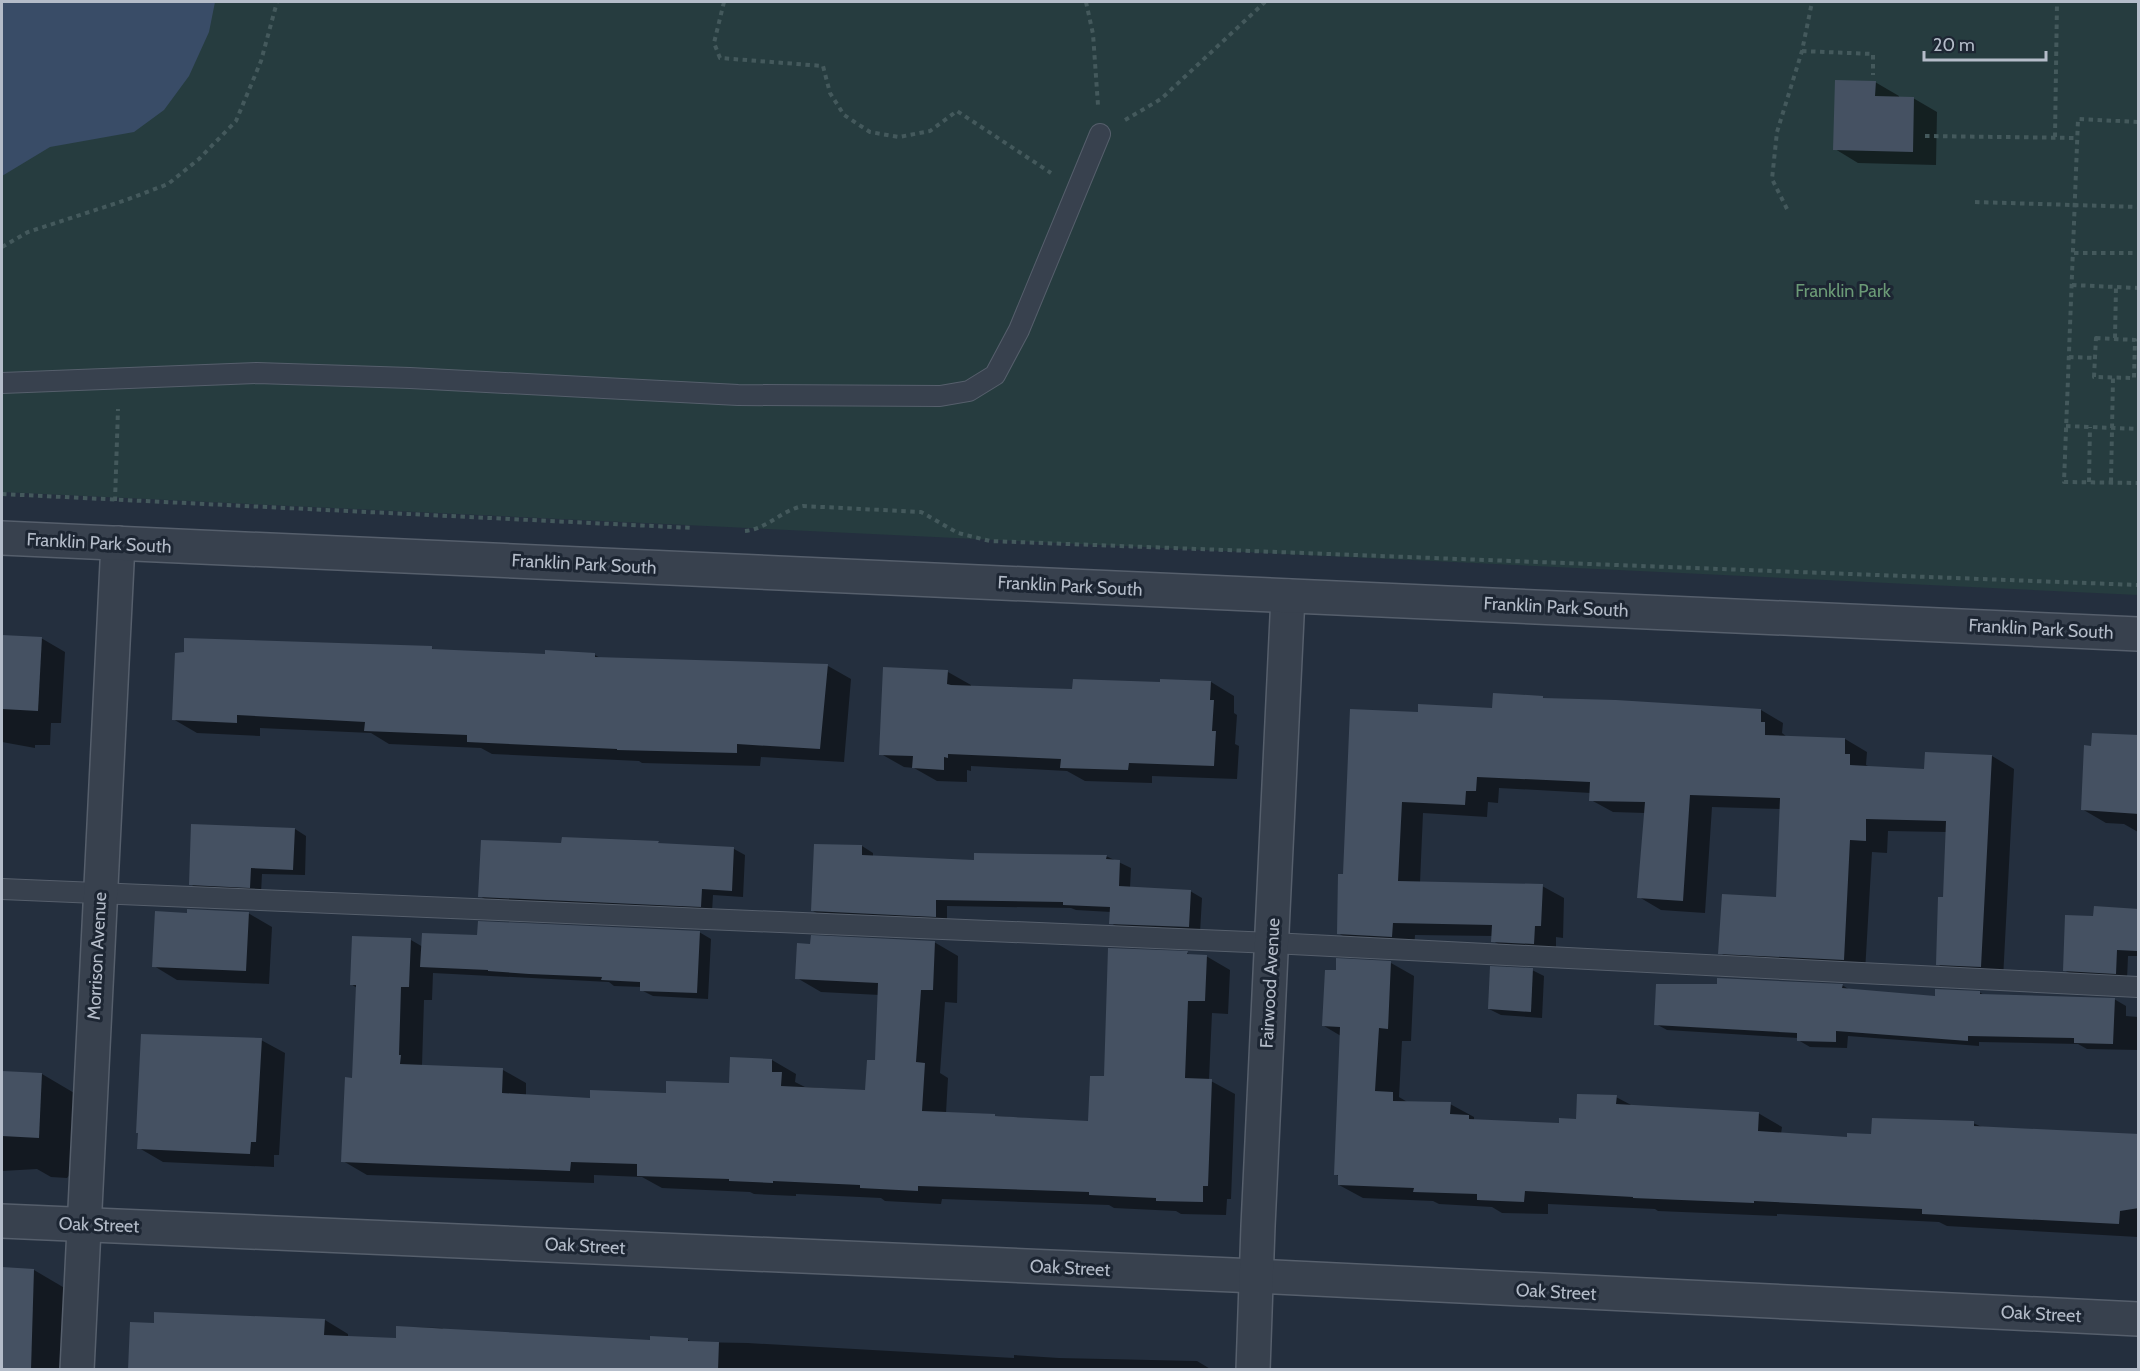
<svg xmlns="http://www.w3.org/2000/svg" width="2140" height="1371" viewBox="0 0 2140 1371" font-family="Cabin,sans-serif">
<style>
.green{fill:#263c3f}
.water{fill:#394c67}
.shadow{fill:#0007}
.building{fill:#455162}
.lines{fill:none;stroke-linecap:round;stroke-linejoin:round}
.service-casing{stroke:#565f6c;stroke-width:22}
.minor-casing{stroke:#565f6c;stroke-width:36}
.tertiary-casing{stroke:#565f6c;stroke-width:36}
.path{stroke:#44595c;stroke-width:4;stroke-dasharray:4.5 4.5;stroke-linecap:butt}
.service{stroke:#38414e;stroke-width:20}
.minor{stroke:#38414e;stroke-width:33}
.tertiary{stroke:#38414e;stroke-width:33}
.labels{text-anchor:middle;stroke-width:6;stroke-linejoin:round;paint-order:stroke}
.park-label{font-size:18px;fill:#6b9a76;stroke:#1d2633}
.street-label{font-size:18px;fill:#b4bcc9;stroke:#1d2633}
</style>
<rect width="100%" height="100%" fill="#242f3e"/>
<polygon class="green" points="2,2 2138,2 2138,595 2,492"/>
<polygon class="water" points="2,2 215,2 209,32 189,76 164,110 134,132 50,147 2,176"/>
<g class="shadow">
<polygon points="1875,82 1899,96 1899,98 1913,98 1937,112 1936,165 1858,163 1835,149"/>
<polygon points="2,637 41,638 65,652 61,723 51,723 50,745 35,745 35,748 2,742"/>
<polygon points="431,648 437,651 546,656 595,655 602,659 828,666 851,679 844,762 761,757 760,766 642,763 639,761 492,754 481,748 389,744 371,733 260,728 260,736 197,733 173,719"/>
<polygon points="948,672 971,685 971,687 1074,691 1211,682 1234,696 1234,713 1237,715 1235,744 1239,746 1237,779 1152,776 1152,783 1085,781 1067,771 971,766 971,771 967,770 967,782 937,781 914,768 904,767 881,754"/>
<polygon points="1542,697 1547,700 1761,710 1783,723 1782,733 1787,737 1845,739 1867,752 1866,765 1870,767 1926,770 1992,756 2014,769 2003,979 1959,976 1937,964 1944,898 1947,832 1888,831 1887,853 1872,852 1865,972 1742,965 1720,953 1778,898 1781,809 1712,807 1705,913 1661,910 1639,897 1645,813 1613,812 1591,800 1591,793 1499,788 1498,803 1488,802 1487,817 1423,813 1420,883 1542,886 1564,898 1563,938 1556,937 1556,956 1515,954 1493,941 1493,936 1415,935 1414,949 1360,946 1338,933 1345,875 1420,713 1493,709"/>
<polygon points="2138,737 2138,832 2124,824 2106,823 2082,809 2093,747"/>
<polygon points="295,829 306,836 305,875 262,874 261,893 202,891 190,884"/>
<polygon points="658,843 663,845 734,849 745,855 743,897 713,895 712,912 491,903 480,896 563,845"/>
<polygon points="862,846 873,853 873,857 976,862 1106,856 1131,868 1130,888 1190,891 1202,898 1200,933 1122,930 1111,923 1111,912 1076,910 1071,908 947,906 947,922 824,917 813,911"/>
<polygon points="2138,910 2138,956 2128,956 2127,980 2076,977 2064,970 2095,917"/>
<polygon points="248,913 272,927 269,984 177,980 154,966 189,914"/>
<polygon points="699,932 711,939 708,999 653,996 641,990 642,987 614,986 609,982 433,973 432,1000 424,1000 422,1066 503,1070 526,1083 526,1096 591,1100 667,1094 730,1085 731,1059 772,1060 796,1074 795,1082 805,1087 867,1091 877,1062 880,995 821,992 797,978 934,942 958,956 957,1003 945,1002 940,1073 948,1078 946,1113 1089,1122 1106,1078 1187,953 1192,956 1206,956 1230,970 1228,1014 1212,1013 1209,1080 1235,1094 1231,1199 1227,1199 1226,1215 1181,1214 1176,1211 1114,1208 1109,1205 942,1199 941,1204 885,1201 881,1198 796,1194 796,1196 754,1194 750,1192 662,1188 642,1177 594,1175 594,1183 367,1175 343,1161 353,1079 357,988 351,984 411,940 423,947 478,936"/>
<polygon points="1391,963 1414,976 1411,1041 1402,1041 1399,1097 1409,1103 1450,1104 1474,1117 1474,1120 1560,1125 1577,1120 1616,1097 1633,1106 1758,1113 1782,1127 1781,1134 1848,1138 1973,1123 1982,1127 2138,1136 2138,1237 1947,1226 1939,1222 1777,1214 1777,1216 1658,1211 1655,1209 1548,1204 1548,1214 1502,1213 1492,1207 1439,1204 1433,1201 1363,1198 1339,1185 1340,1177 1335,1174 1341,1036 1324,1026"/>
<polygon points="1532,970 1544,976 1542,1018 1501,1015 1489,1009"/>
<polygon points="1842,985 1850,990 1936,997 1979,992 1986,996 2114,999 2126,1006 2126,1016 2138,1017 2138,1050 2087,1049 2078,1044 1979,1042 1979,1046 1848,1036 1847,1048 1810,1047 1798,1040 1798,1038 1667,1030 1656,1024"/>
<polygon points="261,1040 285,1053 279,1155 274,1155 274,1167 163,1162 139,1148 140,1133"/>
<polygon points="2,1073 42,1074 103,1110 73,1171 67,1178 51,1177 37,1169 2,1171"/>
<polygon points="2,1269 34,1270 68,1290 65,1370 2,1370"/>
<polygon points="156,1313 325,1320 348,1334 348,1338 397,1339 397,1327 442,1328 445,1330 651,1341 687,1339 691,1342 748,1343 1014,1358 1014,1355 1059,1358 1197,1361 1212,1370 129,1370 155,1325"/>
</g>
<g class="building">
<polygon points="1835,80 1876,81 1875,96 1914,97 1913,152 1833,150"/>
<polygon points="2,635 42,637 38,711 2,709"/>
<polygon points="184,638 432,646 432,649 545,654 545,650 595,653 595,657 828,664 820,749 737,744 737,753 617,750 617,749 467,742 467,735 364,731 365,722 237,715 237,723 172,720 175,653 184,652"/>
<polygon points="883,667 948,670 947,684 951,685 1072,689 1073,679 1160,682 1160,679 1211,681 1210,700 1214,700 1212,731 1216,731 1214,766 1129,763 1128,770 1060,768 1061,759 948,754 948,758 944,757 944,770 912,768 913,756 879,755"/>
<polygon points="1493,693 1543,696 1543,698 1616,700 1761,709 1761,722 1765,722 1765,735 1845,738 1845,754 1850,754 1850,765 1924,769 1925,752 1992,755 1981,967 1936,965 1938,897 1943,897 1946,821 1866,819 1866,841 1850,840 1844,960 1718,954 1722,894 1776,897 1780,798 1690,795 1683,901 1637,898 1645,802 1589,801 1590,782 1477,777 1476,791 1466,791 1465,805 1402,802 1398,881 1543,884 1541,926 1535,926 1534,944 1491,942 1492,925 1393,923 1392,937 1337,934 1338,874 1343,874 1350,709 1418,712 1418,704 1492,708"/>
<polygon points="2092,733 2139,735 2139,814 2081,810 2084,745 2091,746"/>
<polygon points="191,824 295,828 293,870 251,868 250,888 189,885"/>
<polygon points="562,837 659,841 658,843 734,847 732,891 702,889 701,907 478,897 481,840 561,843"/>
<polygon points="814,844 862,845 862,855 974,860 974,853 1107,855 1106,859 1120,860 1119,886 1191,890 1189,927 1109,924 1110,907 1063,905 1063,902 936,900 936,917 811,911"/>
<polygon points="2094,906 2139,909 2137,951 2117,950 2116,974 2063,971 2065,915 2093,916"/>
<polygon points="187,909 249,912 246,971 152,967 155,911 187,913"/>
<polygon points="478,921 700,931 697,993 640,991 640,982 601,980 602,977 529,974 488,971 488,970 420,967 422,933 477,935"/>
<polygon points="811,935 935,941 933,990 921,990 916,1062 925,1063 922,1111 995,1114 995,1116 1088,1121 1090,1076 1104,1076 1108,948 1188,951 1187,954 1207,955 1205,1001 1188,1001 1185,1078 1212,1079 1208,1186 1203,1186 1203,1202 1156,1201 1156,1198 1089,1195 1089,1192 918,1186 918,1191 860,1188 860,1185 773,1181 773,1183 729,1181 729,1179 637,1176 637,1164 571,1162 570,1171 341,1162 345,1077 352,1078 356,985 350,985 352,936 411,938 409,987 401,987 399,1055 401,1055 400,1064 503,1068 502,1093 590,1098 590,1090 666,1093 666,1081 729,1083 730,1057 772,1059 772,1072 782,1072 781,1086 865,1090 867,1060 875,1060 878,983 795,979 797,943 810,944"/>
<polygon points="1336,958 1391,961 1388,1029 1379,1028 1375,1091 1393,1092 1393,1101 1451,1102 1450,1114 1469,1115 1469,1119 1559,1123 1559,1118 1576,1119 1577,1094 1617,1095 1616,1104 1759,1112 1758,1131 1847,1137 1847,1133 1871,1134 1872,1118 1974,1121 1974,1126 2139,1134 2139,1208 2120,1211 2119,1224 1922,1214 1922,1209 1754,1201 1754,1203 1633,1198 1633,1197 1525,1191 1524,1202 1477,1200 1477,1194 1413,1192 1414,1188 1338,1185 1338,1175 1334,1175 1340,1027 1322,1026 1325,970 1336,970"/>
<polygon points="1490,966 1533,968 1531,1012 1488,1009"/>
<polygon points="1717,978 1843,984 1842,988 1935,996 1935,989 1980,991 1980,994 2115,998 2113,1044 2074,1043 2074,1038 1968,1036 1968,1041 1836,1031 1836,1042 1797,1041 1797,1033 1654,1025 1656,984 1717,984"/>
<polygon points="141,1034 262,1038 256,1142 251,1142 250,1154 137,1149 138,1133 136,1133"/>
<polygon points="2,1071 42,1073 39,1138 2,1136"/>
<polygon points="2,1267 34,1269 31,1370 2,1370"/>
<polygon points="154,1312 325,1319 324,1335 396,1338 396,1326 650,1340 650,1336 688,1338 688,1341 719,1342 718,1370 128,1370 130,1322 154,1323"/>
</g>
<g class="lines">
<g class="service-casing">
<g id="service">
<polyline points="2,383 257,373 410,378 738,395 940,396 969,391 995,375 1019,330 1100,134"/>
<polyline points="2,889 1272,943 2138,987"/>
</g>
</g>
<g class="minor-casing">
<g id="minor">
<polyline points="2,1221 1256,1276 2138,1319"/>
<polyline points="77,1370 118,543"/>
<polyline points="1253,1370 1258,1226 1288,596"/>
</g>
</g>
<g class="tertiary-casing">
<polyline id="tertiary" points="2,538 2138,634"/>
</g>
<g class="path">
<polyline points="724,2 714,43 720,58 823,66 830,93 844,115 870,132 899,137 930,131 957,111 1051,173"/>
<polyline points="1086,2 1093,34 1098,105"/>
<polyline points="1802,51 1873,54 1873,75"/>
<polyline points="1125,120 1161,99 1265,2"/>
<polyline points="2138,122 2078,119 2064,482 2138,483"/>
<polyline points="1925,136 2078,138"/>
<polyline points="2055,137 2057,2"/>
<polyline points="1975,202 2138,207"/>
<polyline points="1787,209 1772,179 1777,132 1802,51 1812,2"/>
<polyline points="2,247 28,232 126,200 168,184 199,159 236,121 261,61 277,2"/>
<polyline points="2074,253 2138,253"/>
<polyline points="2072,285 2138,288"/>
<polygon points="2096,338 2135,340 2134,378 2094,377"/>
<polyline points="2115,338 2116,287"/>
<polyline points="2069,357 2095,358"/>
<polyline points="2066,426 2138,429"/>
<polyline points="2089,482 2090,427"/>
<polyline points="2111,482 2113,378"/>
<polyline points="2,494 693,528"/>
<polyline points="115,501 118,409"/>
<path d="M745,531C767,529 782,510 803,506L921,512L958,533L990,541L2138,585"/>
</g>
<use href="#service" class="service"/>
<use href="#minor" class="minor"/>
<use href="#tertiary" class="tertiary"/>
</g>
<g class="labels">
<g class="park-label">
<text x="1843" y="297">Franklin Park</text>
</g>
<g class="street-label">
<text transform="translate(99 543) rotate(3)" y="6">Franklin Park South</text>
<text transform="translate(584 564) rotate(3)" y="6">Franklin Park South</text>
<text transform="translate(1070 586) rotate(3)" y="6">Franklin Park South</text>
<text transform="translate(1556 607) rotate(3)" y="6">Franklin Park South</text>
<text transform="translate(2041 629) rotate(3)" y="6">Franklin Park South</text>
<text transform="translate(97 956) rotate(-87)" y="6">Morrison Avenue</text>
<text transform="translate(1270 983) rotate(-87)" y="6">Fairwood Avenue</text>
<text transform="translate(99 1225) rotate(2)" y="6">Oak Street</text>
<text transform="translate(585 1246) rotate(3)" y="6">Oak Street</text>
<text transform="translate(1070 1268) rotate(3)" y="6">Oak Street</text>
<text transform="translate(1556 1292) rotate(3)" y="6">Oak Street</text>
<text transform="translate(2041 1314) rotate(3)" y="6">Oak Street</text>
</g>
</g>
<rect width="2140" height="1371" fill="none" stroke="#b4bcc9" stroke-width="6"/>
<path d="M1924 51v9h122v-9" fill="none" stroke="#b4bcc9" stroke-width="3"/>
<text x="1933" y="51" font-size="18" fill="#b4bcc9" stroke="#1d2633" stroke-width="4.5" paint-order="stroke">20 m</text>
</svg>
